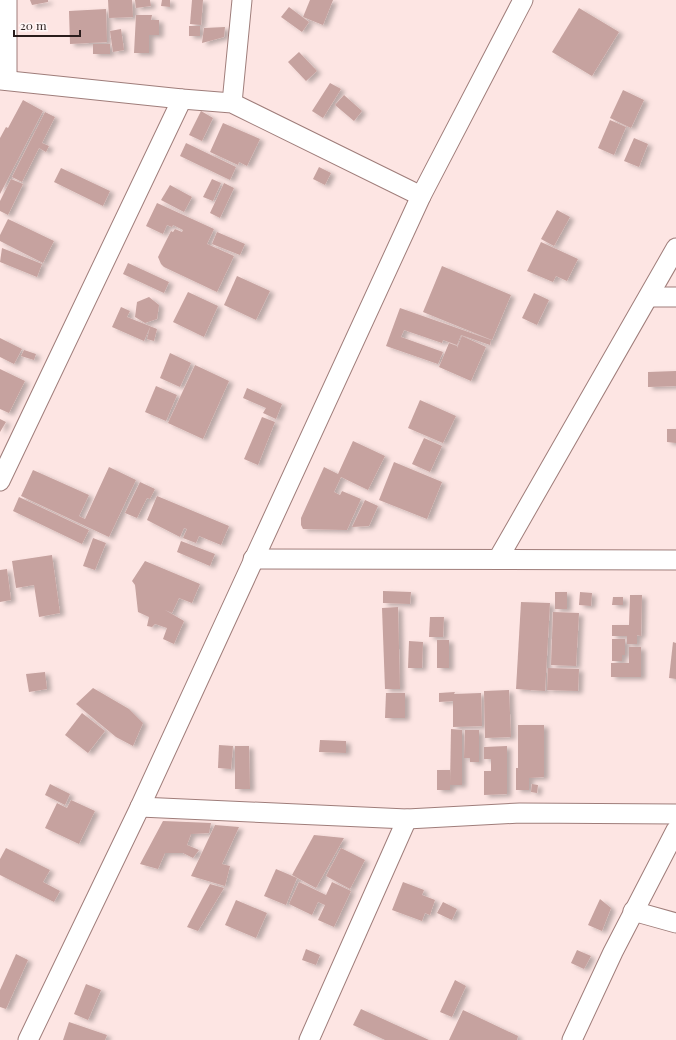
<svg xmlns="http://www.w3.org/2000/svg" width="676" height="1040" viewBox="0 0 676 1040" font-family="'Playfair Display',serif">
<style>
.building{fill:#c6a29f;filter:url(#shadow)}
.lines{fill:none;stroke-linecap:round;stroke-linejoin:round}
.minor-casing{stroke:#9f7d7a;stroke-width:21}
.minor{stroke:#fff;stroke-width:19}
</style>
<defs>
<filter id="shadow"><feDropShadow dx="4.5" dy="2.5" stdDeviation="2" flood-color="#0004"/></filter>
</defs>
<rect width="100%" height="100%" fill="#fde5e3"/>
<g class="building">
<polygon points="30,0 48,0 48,2 32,5"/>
<polygon points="108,0 132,0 133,17 109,18"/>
<polygon points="135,0 150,0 151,6 136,8"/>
<polygon points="162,0 170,0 170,7 161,6"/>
<polygon points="192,0 203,0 201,25 190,24"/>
<polygon points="310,0 333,0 323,25 303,17"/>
<polygon points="289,7 309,22 302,32 281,17"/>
<polygon points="579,8 619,32 592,76 552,52"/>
<polygon points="106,9 107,42 70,44 69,11"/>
<polygon points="136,15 152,15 151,20 159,20 159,35 149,35 149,53 134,53"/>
<rect x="189" y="26" width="11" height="10"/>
<polygon points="225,27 224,37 202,43 204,28"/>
<polygon points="121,29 124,50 113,52 110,31"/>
<rect x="93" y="44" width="17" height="10"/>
<polygon points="299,52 317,71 306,81 288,62"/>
<polygon points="330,83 341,89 323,118 312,111"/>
<polygon points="623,90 644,100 631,128 610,118"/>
<polygon points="344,95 362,111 354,121 335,105"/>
<polygon points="23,100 43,111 0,194 0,138 6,127 8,128"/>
<polygon points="201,111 213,118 202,141 189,135"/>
<polygon points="45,112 55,117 42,143 49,146 46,152 39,148 22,182 12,177"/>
<polygon points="610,120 626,127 614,155 598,148"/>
<polygon points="223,123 260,139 247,166 239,162 238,165 210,152"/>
<polygon points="634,138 648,144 639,167 624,161"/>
<polygon points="186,143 236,167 230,180 180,156"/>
<polygon points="319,167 331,173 325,185 313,179"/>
<polygon points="61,168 110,191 103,206 54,182"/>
<polygon points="11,179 23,184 8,215 0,211 0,201"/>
<polygon points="212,179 221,183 213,201 203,197"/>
<polygon points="224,183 234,188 220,218 210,213"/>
<polygon points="170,185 192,197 184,212 161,200"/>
<polygon points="157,203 214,229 207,244 234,256 217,292 164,267 161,264 158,257 171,231 173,232 175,229 182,232 183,230 173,225 172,227 167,225 163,234 146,226"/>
<polygon points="557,210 570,217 554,246 541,239"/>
<polygon points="8,219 54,241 43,263 0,241 0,235"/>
<polygon points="217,232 245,244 240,255 212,244"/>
<polygon points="541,242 578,259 567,281 556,276 553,282 527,271"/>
<polygon points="2,248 42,264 37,277 0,262"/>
<polygon points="128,263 169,282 164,293 123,274"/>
<polygon points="442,266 511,295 492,340 423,312"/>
<polygon points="237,276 270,291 256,320 224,305"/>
<polygon points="188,292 218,306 204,337 173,322"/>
<polygon points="534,293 549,300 537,325 522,318"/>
<polygon points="149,297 159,305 157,319 145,323 135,317 137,302"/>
<polygon points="121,307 130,311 127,317 157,329 154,341 147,339 150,327 144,341 112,327"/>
<polygon points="400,308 491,340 490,345 461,335 457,345 443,340 442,343 404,330 401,337 443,352 438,364 386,346"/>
<polygon points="462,336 486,347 471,381 439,367 449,343 457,346 457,348"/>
<polygon points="0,338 22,349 14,364 0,357"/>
<polygon points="24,350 36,354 34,360 21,356"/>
<polygon points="170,353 191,363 180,387 160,378"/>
<polygon points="195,365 229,381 203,439 168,423"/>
<polygon points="0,369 25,381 9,413 0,409"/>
<polygon points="676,371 676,386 648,387 648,372"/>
<polygon points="156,386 177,395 166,421 145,412"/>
<polygon points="247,388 282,404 276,419 263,413 266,408 243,398"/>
<polygon points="420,400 456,416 443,443 408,428"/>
<polygon points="262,417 275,422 258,465 244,459"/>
<polygon points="0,419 6,422 0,432"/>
<polygon points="667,429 676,429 676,443 667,442"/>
<polygon points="424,438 442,446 430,472 412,464"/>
<polygon points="353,441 385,456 368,490 341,477 334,492 340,495 342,491 361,499 347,530 303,529 301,525 301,518 324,467 338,474"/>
<polygon points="394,462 442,482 427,519 379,500"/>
<polygon points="109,467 136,480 109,537 21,496 33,470 89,495 79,516 85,519"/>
<polygon points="140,482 155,489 150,499 147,498 137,518 125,513"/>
<polygon points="157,496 229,526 221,545 199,536 196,543 183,538 187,529 184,528 180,537 147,520"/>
<polygon points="19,497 89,530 82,544 13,511"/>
<polygon points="365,500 378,506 369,526 352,527"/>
<polygon points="93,538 106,543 95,570 83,566"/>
<polygon points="181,541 215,554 210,566 177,552"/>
<polygon points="52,555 60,613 39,617 34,585 16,588 12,561"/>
<polygon points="145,561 200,584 192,603 179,598 172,613 165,610 184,621 174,644 163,639 167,628 155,624 152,627 147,626 149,617 138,612 135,585 132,581"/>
<polygon points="7,569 11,600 0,602 0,570"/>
<polygon points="383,591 411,592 410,604 383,603"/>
<rect x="555" y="592" width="12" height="17"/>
<polygon points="580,592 592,593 591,606 579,605"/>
<polygon points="630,595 642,595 641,636 637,635 637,644 627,644 627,636 612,636 612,625 629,625"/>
<polygon points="613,597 623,597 623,605 612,605"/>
<polygon points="521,602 550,603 545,691 516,689"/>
<polygon points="398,607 400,689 385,689 382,608"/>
<polygon points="553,612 579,613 576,666 551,665"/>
<polygon points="430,617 444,617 443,637 429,637"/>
<polygon points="612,639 625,639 625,655 622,655 622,661 612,661"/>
<rect x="437" y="640" width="12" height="28"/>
<polygon points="409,641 423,642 422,668 408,668"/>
<polygon points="673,642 676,643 676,679 669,678"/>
<polygon points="629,647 641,647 641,677 611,677 611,663 629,663"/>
<polygon points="548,668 579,669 578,691 547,690"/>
<polygon points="45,672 47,689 29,692 26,674"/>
<polygon points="93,688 129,709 143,723 133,746 116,737 76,704"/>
<polygon points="509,690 511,737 485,738 484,691"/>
<polygon points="455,692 454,694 481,693 482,726 453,727 453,701 439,702 439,693"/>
<polygon points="386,693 405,693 405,718 385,718"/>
<polygon points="82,713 105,731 88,753 65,735"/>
<polygon points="518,725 544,725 544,777 529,778 529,790 516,790 516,768 518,768"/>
<polygon points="451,729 462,730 462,785 450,785"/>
<polygon points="465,730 479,730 479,762 470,762 470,758 464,758"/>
<polygon points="320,740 346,741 346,753 319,752"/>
<polygon points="219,745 233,746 231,769 218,768"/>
<polygon points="235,746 249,746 250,789 235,789"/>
<polygon points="507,746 507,794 484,795 484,771 491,771 491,759 484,759 484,747"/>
<rect x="437" y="770" width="13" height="20"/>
<polygon points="50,784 70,794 65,805 45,795"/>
<polygon points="532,784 538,785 537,793 531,792"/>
<polygon points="71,800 95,811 79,844 45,828 57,803 67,808"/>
<polygon points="163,821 211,823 209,833 191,834 187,845 199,850 193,858 183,853 165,853 158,869 140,864"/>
<polygon points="215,825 239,827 222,864 230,866 225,886 191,876"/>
<polygon points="314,835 344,838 316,888 292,875"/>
<polygon points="6,848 50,870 43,882 60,891 54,902 0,875 0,859"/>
<polygon points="341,848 365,860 350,889 326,876"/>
<polygon points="276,869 297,878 286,905 264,896"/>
<polygon points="299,882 326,895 332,882 351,891 334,927 318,920 325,905 318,902 312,915 289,904"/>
<polygon points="403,882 424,890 422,895 435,900 430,915 425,913 422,921 392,910"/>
<polygon points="210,884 224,888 198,931 187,927"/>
<polygon points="600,899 611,908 602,931 588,925"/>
<polygon points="236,900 267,913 256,938 225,925"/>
<polygon points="443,902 457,909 452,920 437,913"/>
<polygon points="306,949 320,955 316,965 302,960"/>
<polygon points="577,950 591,956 584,969 571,963"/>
<polygon points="16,954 28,960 6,1009 0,1007 0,990"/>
<polygon points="455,980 466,986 452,1017 440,1012"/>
<polygon points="86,984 101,990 88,1020 74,1014"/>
<polygon points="361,1009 429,1040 385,1040 353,1025"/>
<polygon points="463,1010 518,1036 517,1040 449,1040"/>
<polygon points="69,1022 107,1035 105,1040 63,1040"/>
</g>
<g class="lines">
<g class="minor-casing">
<g id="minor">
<polyline points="0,80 182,99 232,103 421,196"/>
<polyline points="7,80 7,0"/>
<polyline points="232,103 242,0"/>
<polyline points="649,297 676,297"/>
<polyline points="0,481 182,99"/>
<polyline points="253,559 676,560"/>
<polyline points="498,559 676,248"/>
<polyline points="140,807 407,819 520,813 676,814"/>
<polyline points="633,911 676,923"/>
<polyline points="28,1040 140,807 421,196 523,0"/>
<polyline points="309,1040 407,819"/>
<polyline points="572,1040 613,952 676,830"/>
</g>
</g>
<use href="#minor" class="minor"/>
</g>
<path d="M14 30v6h66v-6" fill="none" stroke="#2a1d1c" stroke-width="2"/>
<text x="20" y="30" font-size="12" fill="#2a1d1c" stroke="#fff6f6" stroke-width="3" paint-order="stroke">20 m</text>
</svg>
